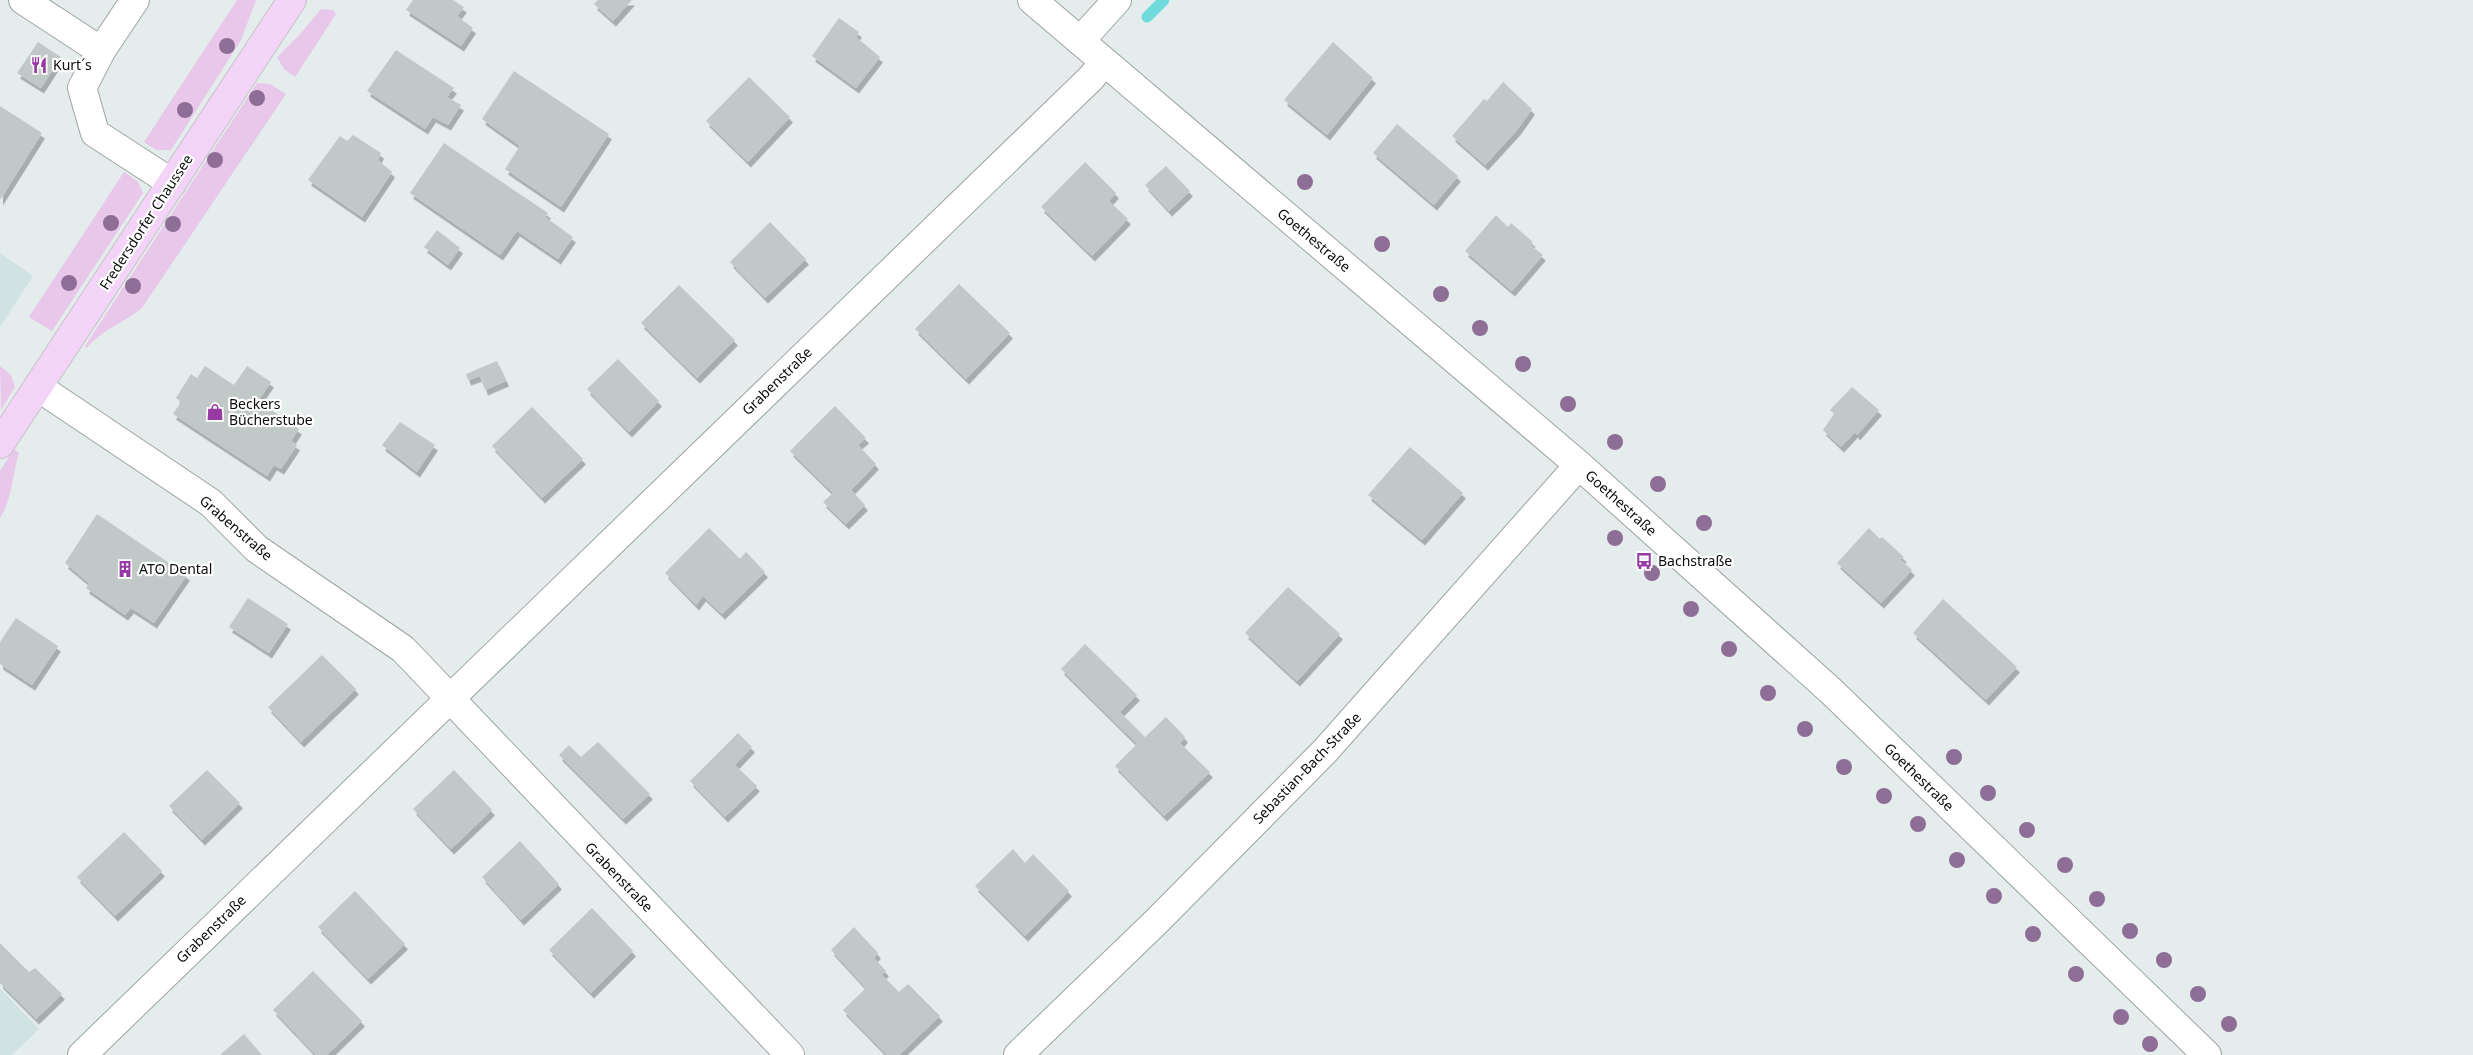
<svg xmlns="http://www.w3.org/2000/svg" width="2473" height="1055" viewBox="0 0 2473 1055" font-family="'Noto Sans',sans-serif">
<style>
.built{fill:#d0e2e2}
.green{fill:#e8c7eb}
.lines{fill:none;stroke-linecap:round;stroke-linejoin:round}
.stream{stroke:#6fdbdd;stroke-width:11}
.building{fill:#c0c8c8;filter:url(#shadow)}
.minor-casing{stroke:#9ca4a4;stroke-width:30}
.major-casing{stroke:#c4c5c5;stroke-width:30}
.minor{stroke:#fff;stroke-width:28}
.major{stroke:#f3d3f7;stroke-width:28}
.tree{fill:#8e6d96}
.labels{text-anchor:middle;stroke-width:4.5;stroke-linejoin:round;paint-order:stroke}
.poi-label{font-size:14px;fill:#0a0c0c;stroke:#fff;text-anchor:start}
.street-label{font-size:14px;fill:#0a0c0c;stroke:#fff}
</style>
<defs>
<filter id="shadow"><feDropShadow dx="3" dy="5.5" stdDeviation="0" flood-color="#0004"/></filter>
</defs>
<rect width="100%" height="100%" fill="#e4ecec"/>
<g class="built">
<polygon points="0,253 33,276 0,327"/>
<polygon points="0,988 39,1029 12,1055 0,1055"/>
</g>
<g class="green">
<polygon points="237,0 256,0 241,40 171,150 156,150 144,142"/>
<polygon points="321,9 333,10 336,14 295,77 284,69 277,57 301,33"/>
<path d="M257,83L270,84L286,94L142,308C124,323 101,330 87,348L85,346Z"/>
<polygon points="124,172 138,182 143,193 52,331 29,317"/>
<polygon points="0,366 11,375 15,387 1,410"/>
<path d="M14,449L19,453C12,475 13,497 0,518V471Z"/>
</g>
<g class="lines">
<polyline class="stream" points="1147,17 1164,0"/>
</g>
<g class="building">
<polygon points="413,0 453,0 464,7 457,16 473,28 461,46 406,10"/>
<polygon points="598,0 632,0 613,21 594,4"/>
<polygon points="839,18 859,32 856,37 880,57 856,88 812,56"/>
<polygon points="38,42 61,57 41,88 17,73"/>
<polygon points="1333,42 1373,78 1327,135 1284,100"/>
<polygon points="396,50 454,88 447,97 461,105 448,125 433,117 425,129 367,91"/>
<polygon points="514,71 609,134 561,207 505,169 520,146 482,119"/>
<polygon points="749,77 790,117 748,162 706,121"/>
<polygon points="1503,82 1532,109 1518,129 1485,165 1452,136 1484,99 1487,101"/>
<polygon points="0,106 42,133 0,200"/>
<polygon points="1397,124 1458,176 1434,205 1373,153"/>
<polygon points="353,135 381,153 378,160 392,172 362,217 308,180 340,136 347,141"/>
<polygon points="444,143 548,213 545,217 573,237 558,259 517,231 500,255 410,193"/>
<polygon points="1085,162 1116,193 1109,201 1128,219 1092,256 1041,207"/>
<polygon points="1166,166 1190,191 1169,211 1145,185"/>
<polygon points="1496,215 1508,227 1511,223 1533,242 1529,244 1543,255 1512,291 1465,251"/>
<polygon points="770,222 806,259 765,298 730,262"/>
<polygon points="437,230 460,248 448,265 424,247"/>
<polygon points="959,284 1010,333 966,379 915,329"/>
<polygon points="679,285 735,340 697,378 641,323"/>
<polygon points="618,359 659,401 629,432 587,389"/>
<polygon points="497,361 506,381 485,390 480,376 468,380 466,374"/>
<polygon points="205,366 234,385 247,366 271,382 258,401 299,429 291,441 297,445 281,469 274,465 267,476 173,414 181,402 176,398 191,374 197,378"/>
<polygon points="1852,387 1879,410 1857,435 1855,432 1841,447 1823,430 1834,414 1830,410"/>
<polygon points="835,406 866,438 858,445 876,464 851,490 865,505 846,524 823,502 833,493 790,451"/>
<polygon points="532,407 583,459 542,498 492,446"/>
<polygon points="400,422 435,445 417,472 382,445"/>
<polygon points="1410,447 1463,493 1422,540 1368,495"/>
<polygon points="97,514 187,575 154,623 131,608 125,615 86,588 89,583 65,563"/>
<polygon points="709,528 740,559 746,552 765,572 722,614 703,596 696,605 665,573"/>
<polygon points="1869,528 1880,539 1882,537 1904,557 1900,559 1912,570 1881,603 1837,563"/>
<polygon points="1288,587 1340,634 1297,681 1245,633"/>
<polygon points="248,598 288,624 269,653 229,627"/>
<polygon points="1943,599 2017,667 1986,700 1913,633"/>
<polygon points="16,618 58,646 32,685 0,664 0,642"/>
<polygon points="1085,644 1137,695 1120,712 1145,737 1166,717 1185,737 1180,743 1210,772 1164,816 1115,766 1137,744 1061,669"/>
<polygon points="322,655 356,689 301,742 268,707"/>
<polygon points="738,733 752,747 735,765 757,786 725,817 690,781"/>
<polygon points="598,742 650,794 623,819 559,755 569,745 581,757"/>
<polygon points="207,770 240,803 202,840 169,806"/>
<polygon points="454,770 492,810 451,849 413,809"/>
<polygon points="124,832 162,871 115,916 77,877"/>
<polygon points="520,841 559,884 521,920 482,877"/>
<polygon points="1013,849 1025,863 1033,854 1069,891 1025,936 975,886"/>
<polygon points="355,891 405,944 368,979 318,927"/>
<polygon points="592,908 633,951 591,993 549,950"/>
<polygon points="854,927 878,953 874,958 886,971 882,975 899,992 908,984 940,1016 899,1055 887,1055 843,1010 866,988 831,950"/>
<polygon points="0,943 29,972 35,968 62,994 36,1019 0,983"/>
<polygon points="313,971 362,1021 327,1055 316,1055 273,1010"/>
<polygon points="244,1034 262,1055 220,1055"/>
</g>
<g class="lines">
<g class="minor-casing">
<g id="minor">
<polyline points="23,0 101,51"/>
<polyline points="135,0 101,51 82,88 95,133 172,183"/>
<polyline points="1032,0 1579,465 1831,691 2207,1055"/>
<polyline points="1080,41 1117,0"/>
<polyline points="38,387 211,503 257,549 403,649 790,1055"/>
<polyline points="82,1055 1091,78 1104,62"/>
<polyline points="1018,1055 1157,921 1325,751 1579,465"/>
</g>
</g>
<g class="major-casing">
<polyline id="major" points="0,444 292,0"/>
</g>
<use href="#minor" class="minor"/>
<use href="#major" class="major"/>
</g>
<g class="tree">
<circle cx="227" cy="46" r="8"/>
<circle cx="257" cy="98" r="8"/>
<circle cx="185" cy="110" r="8"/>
<circle cx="215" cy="160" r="8"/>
<circle cx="1305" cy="182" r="8"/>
<circle cx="111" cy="223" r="8"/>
<circle cx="173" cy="224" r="8"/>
<circle cx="1382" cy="244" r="8"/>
<circle cx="69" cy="283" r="8"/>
<circle cx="133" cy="286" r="8"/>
<circle cx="1441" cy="294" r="8"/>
<circle cx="1480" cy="328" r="8"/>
<circle cx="1523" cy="364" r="8"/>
<circle cx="1568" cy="404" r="8"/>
<circle cx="1615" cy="442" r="8"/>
<circle cx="1658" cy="484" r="8"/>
<circle cx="1704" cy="523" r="8"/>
<circle cx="1615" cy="538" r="8"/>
<circle cx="1652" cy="573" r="8"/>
<circle cx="1691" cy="609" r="8"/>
<circle cx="1729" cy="649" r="8"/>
<circle cx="1768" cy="693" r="8"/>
<circle cx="1805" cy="729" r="8"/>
<circle cx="1954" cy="757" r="8"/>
<circle cx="1844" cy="767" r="8"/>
<circle cx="1988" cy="793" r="8"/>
<circle cx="1884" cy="796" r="8"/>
<circle cx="1918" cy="824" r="8"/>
<circle cx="2027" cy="830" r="8"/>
<circle cx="1957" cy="860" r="8"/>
<circle cx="2065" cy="865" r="8"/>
<circle cx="1994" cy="896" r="8"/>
<circle cx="2097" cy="899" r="8"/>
<circle cx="2130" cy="931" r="8"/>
<circle cx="2033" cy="934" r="8"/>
<circle cx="2164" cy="960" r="8"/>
<circle cx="2076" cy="974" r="8"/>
<circle cx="2198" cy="994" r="8"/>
<circle cx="2121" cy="1017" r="8"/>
<circle cx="2229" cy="1024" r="8"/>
<circle cx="2150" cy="1044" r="8"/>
</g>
<defs>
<g id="restaurant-bare" transform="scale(1.35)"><path d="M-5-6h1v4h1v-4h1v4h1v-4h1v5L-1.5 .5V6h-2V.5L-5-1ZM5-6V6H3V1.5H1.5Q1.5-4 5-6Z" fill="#983aa3" stroke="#fff" stroke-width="2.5" paint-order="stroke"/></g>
<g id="shop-bare" transform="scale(1.35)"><path d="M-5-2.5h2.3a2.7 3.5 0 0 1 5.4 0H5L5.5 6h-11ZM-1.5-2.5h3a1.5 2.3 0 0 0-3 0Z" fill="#983aa3" stroke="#fff" stroke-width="2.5" paint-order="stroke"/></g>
<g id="bus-bare" transform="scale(1.35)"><path d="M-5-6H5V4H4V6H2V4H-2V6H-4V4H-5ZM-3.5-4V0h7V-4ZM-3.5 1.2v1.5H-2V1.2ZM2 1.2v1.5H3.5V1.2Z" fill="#983aa3" stroke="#fff" stroke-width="2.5" paint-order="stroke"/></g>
<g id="building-bare" transform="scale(1.35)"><path d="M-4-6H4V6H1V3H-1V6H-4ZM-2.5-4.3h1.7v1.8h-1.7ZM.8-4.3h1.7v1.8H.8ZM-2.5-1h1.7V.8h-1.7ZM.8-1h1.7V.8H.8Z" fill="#983aa3" stroke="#fff" stroke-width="2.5" paint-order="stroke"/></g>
</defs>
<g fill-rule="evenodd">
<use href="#restaurant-bare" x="39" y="65"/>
<use href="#shop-bare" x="215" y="412"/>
<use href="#bus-bare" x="1644" y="561"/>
<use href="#building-bare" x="125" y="569"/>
</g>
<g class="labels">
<g class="poi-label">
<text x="53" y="70">Kurt´s</text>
<text x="229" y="409">Beckers<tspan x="229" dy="16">Bücherstube</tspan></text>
<text x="1658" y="566">Bachstraße</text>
<text x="139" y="574">ATO Dental</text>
</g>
<g class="street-label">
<text transform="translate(146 222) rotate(-57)" y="5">Fredersdorfer Chaussee</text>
<text transform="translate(1314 240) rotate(40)" y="5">Goethestraße</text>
<text transform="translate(777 381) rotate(-44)" y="5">Grabenstraße</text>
<text transform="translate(1621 503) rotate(42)" y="5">Goethestraße</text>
<text transform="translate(236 528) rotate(41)" y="5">Grabenstraße</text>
<text transform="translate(1307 768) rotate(-46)" y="5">Sebastian-Bach-Straße</text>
<text transform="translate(1919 777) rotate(44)" y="5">Goethestraße</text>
<text transform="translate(619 877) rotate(46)" y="5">Grabenstraße</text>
<text transform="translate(211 929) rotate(-44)" y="5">Grabenstraße</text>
</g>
</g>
</svg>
